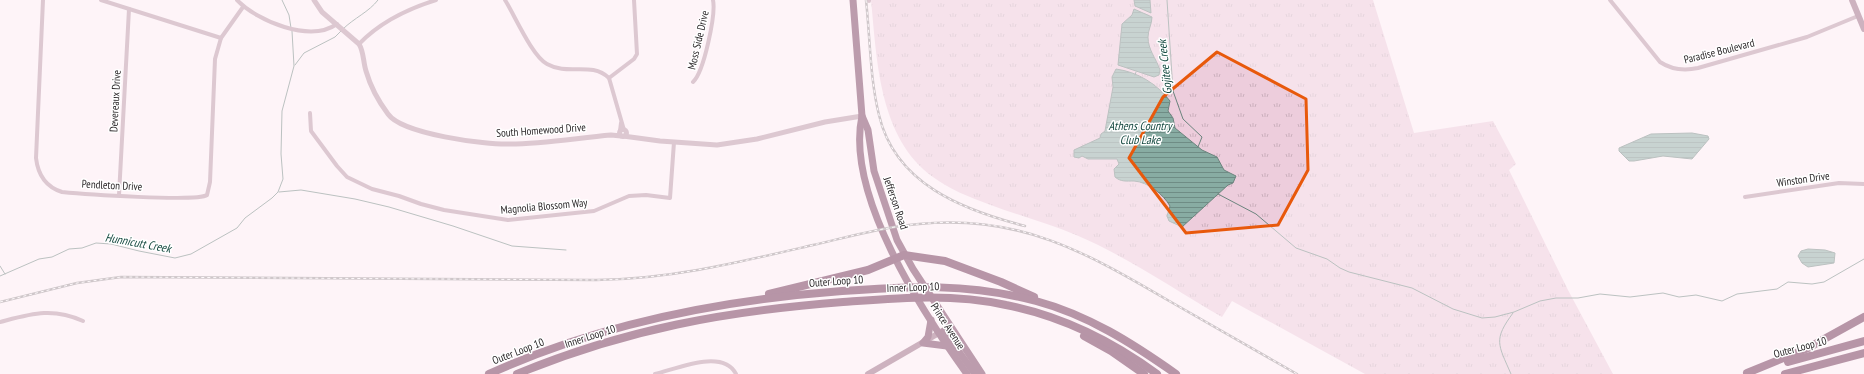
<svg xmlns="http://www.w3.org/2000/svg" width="1864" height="374" viewBox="0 0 1864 374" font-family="'PT Sans Narrow',sans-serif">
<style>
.grass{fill:url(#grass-tufts)}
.water{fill:url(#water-rules);stroke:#6c847e}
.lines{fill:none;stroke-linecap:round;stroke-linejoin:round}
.stream{stroke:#6c847e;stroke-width:1}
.minor{stroke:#b593a3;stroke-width:4}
.tertiary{stroke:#b593a3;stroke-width:5}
.secondary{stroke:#93637b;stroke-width:6}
.trunk{stroke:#6e3252;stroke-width:7}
.motorway{stroke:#622246;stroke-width:8}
.rail-casing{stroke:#979093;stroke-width:2.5}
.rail{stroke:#fff;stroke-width:1;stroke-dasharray:3;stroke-linecap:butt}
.marked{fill:none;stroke:#e8590c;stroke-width:3;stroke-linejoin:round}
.labels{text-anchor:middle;stroke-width:3;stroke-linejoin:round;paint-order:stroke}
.street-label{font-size:11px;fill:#2b2729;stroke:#fff}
.water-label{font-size:12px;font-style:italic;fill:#174b42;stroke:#fff}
</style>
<defs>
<pattern id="grass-tufts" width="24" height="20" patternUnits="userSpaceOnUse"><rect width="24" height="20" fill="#edcddc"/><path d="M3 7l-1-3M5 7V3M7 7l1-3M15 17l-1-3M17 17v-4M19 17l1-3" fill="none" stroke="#cbb0bd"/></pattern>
<pattern id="water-rules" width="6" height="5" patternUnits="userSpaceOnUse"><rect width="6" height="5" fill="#88aca3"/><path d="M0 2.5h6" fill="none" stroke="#6f8c85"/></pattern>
</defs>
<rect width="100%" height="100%" fill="#fef4f8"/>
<path class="grass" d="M871,0H1373L1414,133L1493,121L1516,164L1509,170L1568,290L1613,374H1365L1232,301L1222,317C1175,290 1126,256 1076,235C1047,223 1017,215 988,204C969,197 949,189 933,177C879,138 877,61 871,0Z"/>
<g class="water">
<polygon points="1134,0 1150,0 1151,13 1135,6"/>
<path d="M1134,9L1152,17C1152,24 1148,30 1148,37C1148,50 1156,58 1160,70L1159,75L1154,77L1118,65L1122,24L1132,15Z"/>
<path d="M1116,69C1138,72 1157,84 1170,101L1168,111L1173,118L1175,128L1202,150L1217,157L1224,170L1236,176L1233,183L1228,185L1182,227L1169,221L1167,216L1170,206C1163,194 1148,182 1134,181C1126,181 1121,182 1115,177L1114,169L1119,164L1117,159H1088L1082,156L1079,158L1074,157V150L1100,138L1101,134L1105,131L1113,87L1112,77Z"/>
<polygon points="1692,133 1708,136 1709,139 1692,159 1663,156 1634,161 1629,161 1619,151 1619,148 1651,134"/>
<polygon points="1808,249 1825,250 1835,253 1834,263 1808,267 1802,263 1798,256 1801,251"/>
</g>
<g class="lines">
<g class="stream">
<polyline points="282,0 289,15 291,28"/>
<polyline points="1167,0 1173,91 1183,119 1202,137 1198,147"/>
<path d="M343,29C354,18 369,12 378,0"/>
<polyline points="295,65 304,53 335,37 341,31"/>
<polyline points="1135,75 1136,72"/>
<polyline points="279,192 301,190 355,199 389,207 453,226 512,246 566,250"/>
<polyline points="1218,194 1256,214 1296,248 1327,259 1340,268 1349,272 1412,288 1453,309 1482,318 1495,317 1514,312 1540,301 1556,298 1578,298 1600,294 1630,297 1663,293 1679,297 1696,295 1722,301 1737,294 1777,289 1788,282 1812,284 1824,282 1864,259"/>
<polyline points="0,266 5,274"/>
<polyline points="0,276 39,259 52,257 69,249 82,248 96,243 111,244 139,251 175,258 191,254 237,228 245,218 272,198 278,192 283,179 281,154 282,111 294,66 292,31"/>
<path d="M1511,374C1498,344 1493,340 1513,313"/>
</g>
<g class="minor">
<path d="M43,0L36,158C38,175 46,187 62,192C81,194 197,202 207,195L210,182L215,59L221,38"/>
<polyline points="101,0 221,38 243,7"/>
<path d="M237,0C257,21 310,43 337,24"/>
<path d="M505,0C515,16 532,56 547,64C568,76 591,61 609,78L624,130"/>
<path d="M1610,0L1660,62C1672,70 1684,71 1698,68L1807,37L1858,16"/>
<polyline points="869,1 869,0"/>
<path d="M359,44C380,22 407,9 436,0"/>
<polyline points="609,78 634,59 637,54 634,0"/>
<path d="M693,82C704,72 716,14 713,0"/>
<polyline points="310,113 311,131 337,166 347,177 372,189 399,196 421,204 444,210 508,220 594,211 629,196 646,195 670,198 674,142"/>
<polyline points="620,131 621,123"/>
<polyline points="119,195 129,9"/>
<polyline points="1745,197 1839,183 1864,184"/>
<path d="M0,322C31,314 52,307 83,321"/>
<path d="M655,374C676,369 723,348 736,374"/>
</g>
<g class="tertiary">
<path d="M314,0L322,12L359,44C364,52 363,62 366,71C370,85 379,102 388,114C402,134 485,145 510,144C543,144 577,138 611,135L621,136"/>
<circle cx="623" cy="133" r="3.5"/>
<polyline points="623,136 660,141 717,145 757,139 825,122 862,116"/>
</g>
<g class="secondary">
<polyline points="1852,0 1864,29"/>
<polyline points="868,374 951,326"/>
</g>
<g class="trunk">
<path d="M853,0L862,116C845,194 923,313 967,374"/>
<polyline points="862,116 868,130 874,171 897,240 913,269 982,374"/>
<polyline points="931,320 928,337 923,343 947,346"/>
<polyline points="944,331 975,374"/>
</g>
<g class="motorway">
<polyline points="769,294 868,270 904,255 945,261 1001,282 1034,297"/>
<polyline points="1084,336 1111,351 1144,374"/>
<polyline points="1788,362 1864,341"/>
<polyline points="1747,373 1808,348 1864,317"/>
<path d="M489,374C601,323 721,300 842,291C911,286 968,283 1036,301C1088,315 1132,343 1176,374"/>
<path d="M517,374C626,329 726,311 843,302C898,298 952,293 1006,305C1062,316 1112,341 1157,374"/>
<polyline points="1785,374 1864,353"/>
</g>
<g class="rail-casing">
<g id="rail">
<path d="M866,0C870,36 870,80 879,115C895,184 963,210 1025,226"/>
<path d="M0,302L77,283L121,277L596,280C672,279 740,262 813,245C848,237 883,227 919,224C1021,214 1087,253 1171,302C1213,326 1255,350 1297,374"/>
</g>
</g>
<use href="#rail" class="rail"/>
</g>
<path d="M0 0H1864V374H0ZM1217,52L1306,99L1308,170L1278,225L1186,233L1129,158L1163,97Z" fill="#fef4f8" fill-opacity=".55" fill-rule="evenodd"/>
<path class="marked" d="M1217,52L1306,99L1308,170L1278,225L1186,233L1129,158L1163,97Z"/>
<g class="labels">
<g class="street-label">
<text transform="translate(698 40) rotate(-77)" y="4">Moss Side Drive</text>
<text transform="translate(1719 51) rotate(-14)" y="4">Paradise Boulevard</text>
<text transform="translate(115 101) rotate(-87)" y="4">Devereaux Drive</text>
<text transform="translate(541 130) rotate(-4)" y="4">South Homewood Drive</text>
<text transform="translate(1803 179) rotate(-8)" y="4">Winston Drive</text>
<text transform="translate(112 185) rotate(3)" y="4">Pendleton Drive</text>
<text transform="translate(896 203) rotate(71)" y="4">Jefferson Road</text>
<text transform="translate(544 206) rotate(-5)" y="4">Magnolia Blossom Way</text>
<text transform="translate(836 281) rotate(-4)" y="4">Outer Loop 10</text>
<text transform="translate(913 287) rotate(-2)" y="4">Inner Loop 10</text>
<text transform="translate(948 326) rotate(57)" y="4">Prince Avenue</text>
<text transform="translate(590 336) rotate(-18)" y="4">Inner Loop 10</text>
<text transform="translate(1800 347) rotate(-15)" y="4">Outer Loop 10</text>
<text transform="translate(518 351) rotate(-21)" y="4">Outer Loop 10</text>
</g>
<g class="water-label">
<text transform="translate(1165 67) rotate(-96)" y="4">Gojitee Creek</text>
<text x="1140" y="130">Athens Country<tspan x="1140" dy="14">Club Lake</tspan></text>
<text transform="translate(138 243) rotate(10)" y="4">Hunnicutt Creek</text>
</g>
</g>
</svg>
